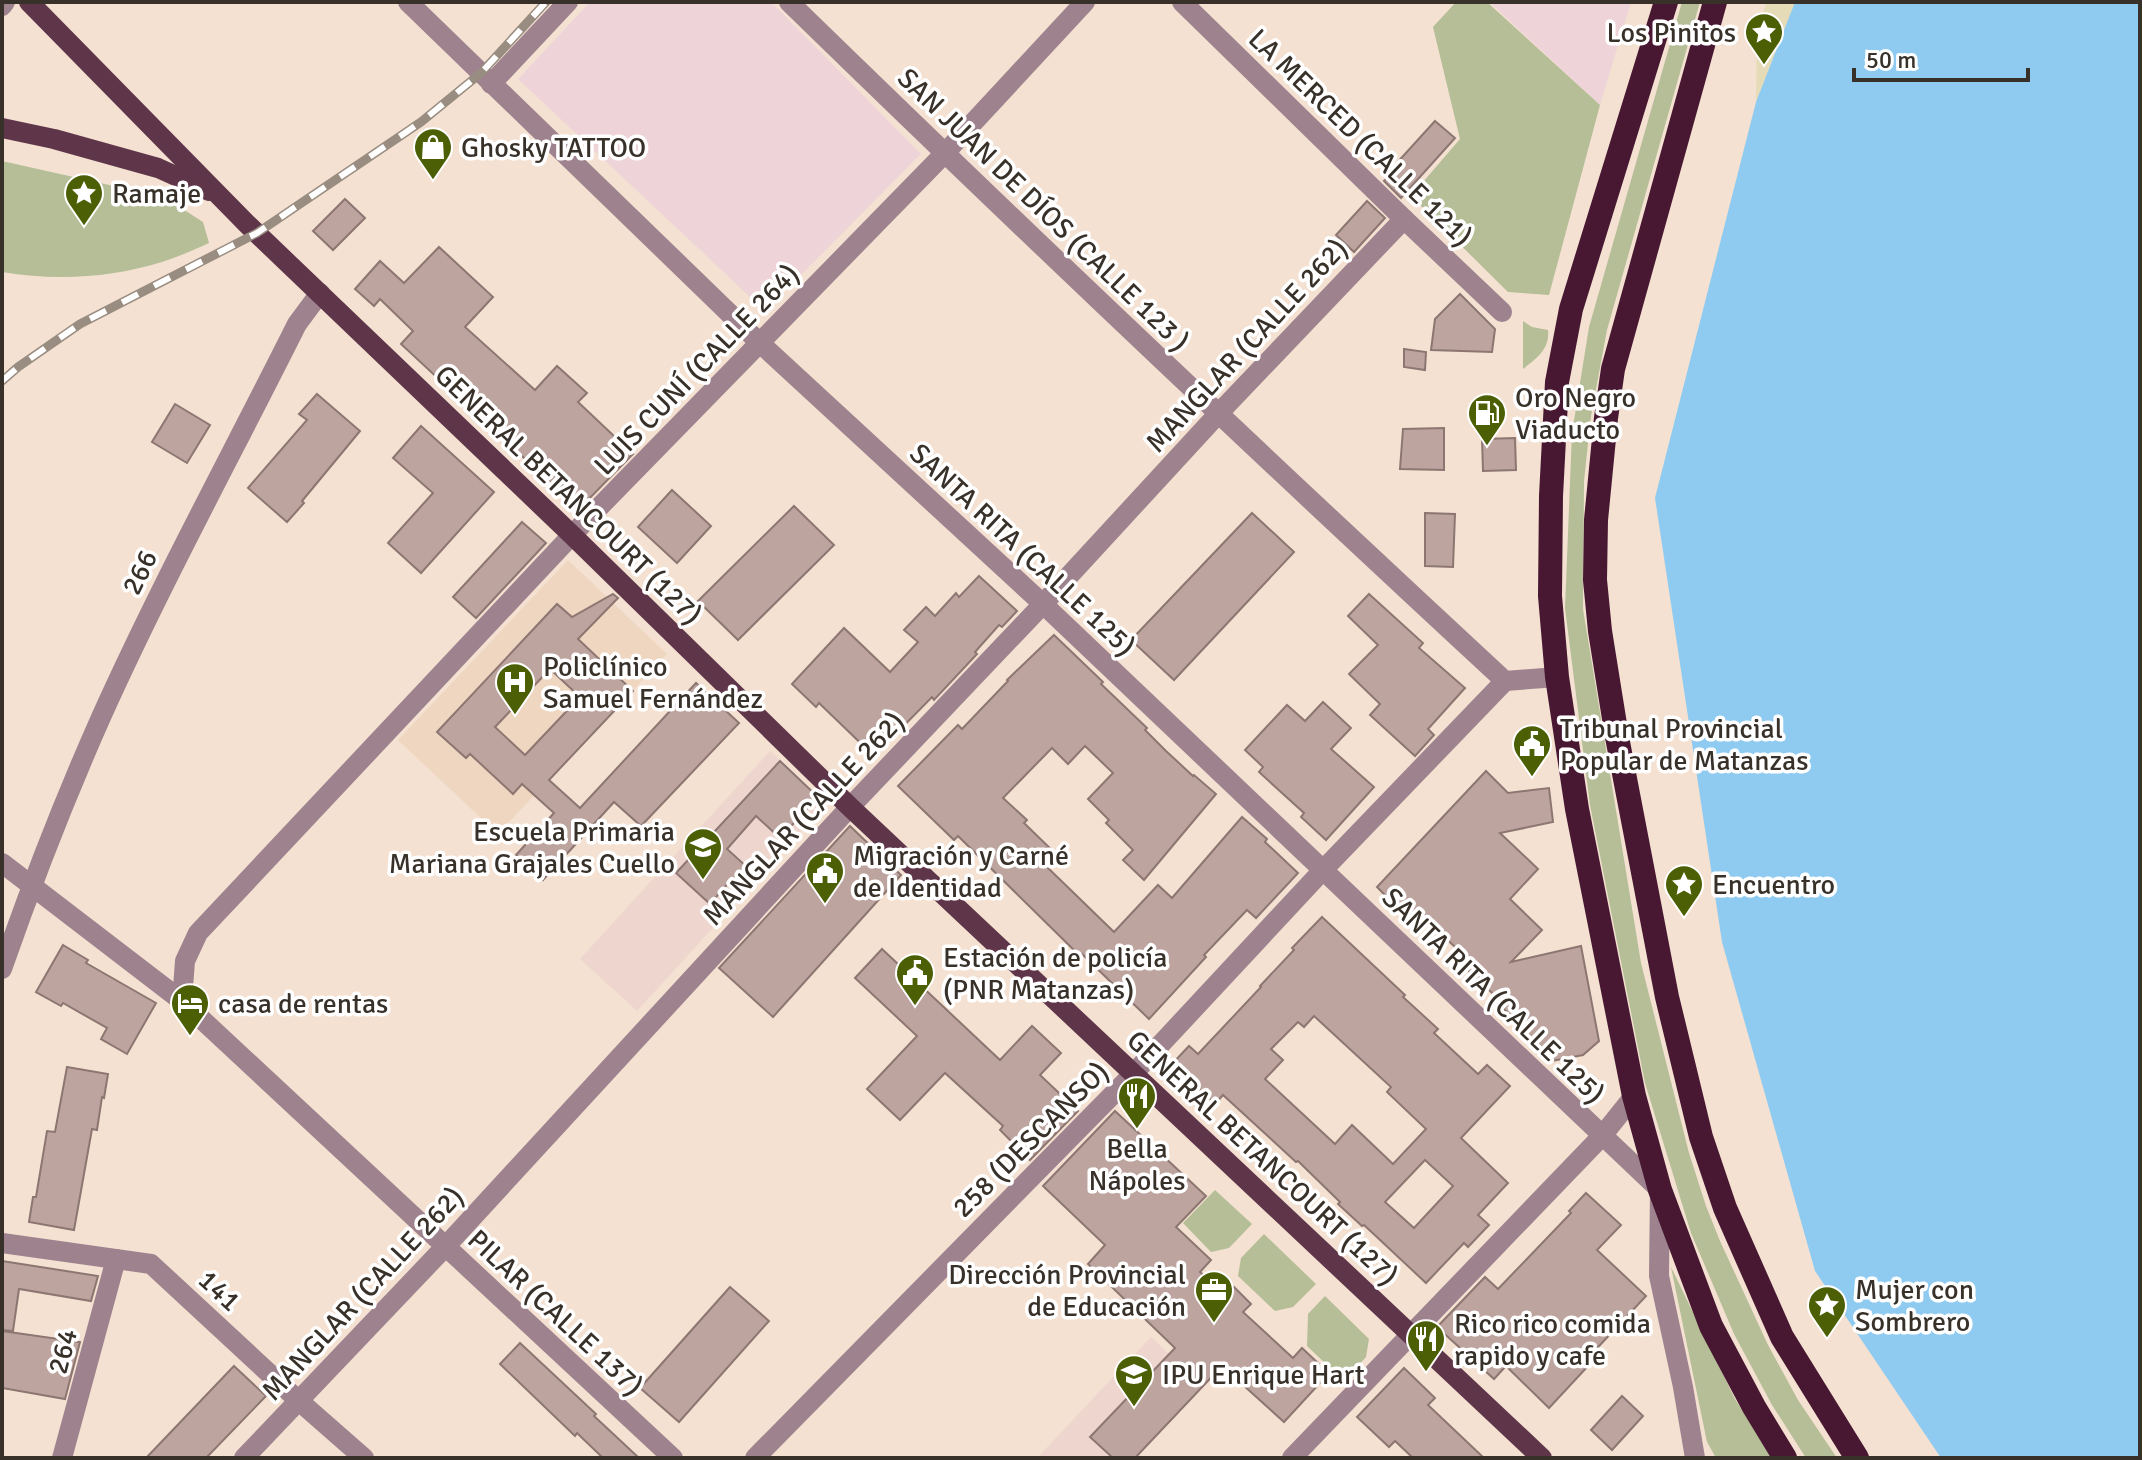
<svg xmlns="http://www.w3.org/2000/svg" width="2142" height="1460" viewBox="0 0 2142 1460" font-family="Signika,sans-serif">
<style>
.built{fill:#efd6c0}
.industrial{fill:#eed4d9}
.education{fill:#eed5ce}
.green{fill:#b5be97}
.sand{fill:#e5dcb7}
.water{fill:#8fcbf0}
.building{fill:#bda49f;stroke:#8d7671;stroke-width:2;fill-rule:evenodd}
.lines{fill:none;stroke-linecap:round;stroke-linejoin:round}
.minor{stroke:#9e838f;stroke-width:20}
.major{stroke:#5f354a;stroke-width:20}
.highway{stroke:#481833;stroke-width:24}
.rail-casing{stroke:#998c80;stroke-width:9}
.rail{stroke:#fff;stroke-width:6;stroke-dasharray:18;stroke-linecap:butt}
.labels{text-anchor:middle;stroke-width:7;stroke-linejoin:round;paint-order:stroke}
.poi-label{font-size:28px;fill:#38312a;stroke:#fff;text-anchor:start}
.street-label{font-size:28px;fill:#38312a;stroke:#fff}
</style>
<rect width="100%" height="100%" fill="#f4e1d1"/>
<polygon class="built" points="568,560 667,654 498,834 398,740"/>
<g class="industrial">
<polygon points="590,2 771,2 921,154 765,311 518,79"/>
<polygon points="1489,2 1631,2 1600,105"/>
</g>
<g class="education">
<polygon points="770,751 826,804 637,1011 580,959"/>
<polygon points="1151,1337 1203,1386 1135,1458 1037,1458"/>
</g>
<g class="green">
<polygon points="1456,2 1487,2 1600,105 1549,295 1508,292 1411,196 1460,139 1433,27"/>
<polygon points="1682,2 1700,2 1607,330 1591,416 1584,481 1583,609 1641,963 1689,1153 1706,1206 1720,1241 1768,1345 1798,1400 1837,1458 1806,1458 1772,1405 1734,1334 1691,1233 1645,1083 1590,805 1565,608 1572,433 1589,327"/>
<path d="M2,161L154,195L178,206L203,222L209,243C193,250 178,257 162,262C110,278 56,281 2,272Z"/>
<path d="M1523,321L1532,327L1548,330C1550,349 1537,358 1523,369Z"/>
<polygon points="1215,1190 1252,1224 1229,1248 1211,1252 1183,1223"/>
<polygon points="1264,1234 1316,1284 1293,1307 1275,1311 1238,1276 1241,1258"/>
<polygon points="1671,1267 1735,1399 1772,1458 1716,1458 1707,1442"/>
<polygon points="1325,1296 1369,1339 1366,1357 1344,1381 1307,1346 1308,1314"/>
</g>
<polygon class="sand" points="1767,2 1795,2 1756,102 1757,29"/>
<polygon class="water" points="1795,2 2140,2 2140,1458 1941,1458 1815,1271 1722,942 1655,498 1756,102"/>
<g class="building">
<polygon points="1435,121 1455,138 1401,198 1384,181 1387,178 1385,176"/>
<polygon points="345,199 365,218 333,250 313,231"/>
<polygon points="1367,201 1385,218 1354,252 1336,235"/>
<polygon points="439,247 493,297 465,327 535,390 557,366 587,393 578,402 633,454 579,509 401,344 413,331 380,299 374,306 355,289 380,261 404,283"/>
<polygon points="1460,294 1495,329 1492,352 1431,350 1435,319"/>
<polygon points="1404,349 1426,352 1425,370 1404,367"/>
<polygon points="317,394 360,431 302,501 304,503 287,522 248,488 307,420 299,414"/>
<polygon points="175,404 210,425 187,463 152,442"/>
<polygon points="421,426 494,492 421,573 388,543 433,493 393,458"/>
<polygon points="1444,428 1444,470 1400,469 1403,429"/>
<polygon points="1515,438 1516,470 1483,471 1482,439"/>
<polygon points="672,490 711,526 677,563 638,527"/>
<polygon points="794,506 834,545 738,640 698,601"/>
<polygon points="1252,513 1294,552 1174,680 1131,640"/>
<polygon points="1425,513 1455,514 1453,567 1425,566"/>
<polygon points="522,522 546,543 476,618 453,597"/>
<polygon points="979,576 1017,611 1002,627 999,625 975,652 977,654 934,700 932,697 874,756 819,703 816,707 792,684 844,628 890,672 918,642 904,630 926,607 935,616 956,593 959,597"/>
<path d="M613,594L618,598L578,639L633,691L549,780L580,808L696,683L739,723L641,826L614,802L543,880L516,855L554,813L522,784L513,794L470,754L466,758L437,732L557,604L572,617ZM550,669L580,697L525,755L495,727Z"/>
<polygon points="1369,594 1423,643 1419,648 1465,688 1428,729 1434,735 1415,756 1370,715 1380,704 1349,674 1378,645 1348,616"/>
<polygon points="1054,635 1103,682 1101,684 1147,728 1145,730 1166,751 1193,776 1194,775 1216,794 1144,880 1123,860 1133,850 1106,823 1109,820 1088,799 1113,773 1085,746 1068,764 1052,748 1003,798 1027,820 1024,823 1058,856 1047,867 1114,932 1158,885 1172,898 1242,817 1267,839 1265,842 1298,873 1256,918 1247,910 1204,955 1206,957 1149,1019 1082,954 1080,956 958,836 954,840 898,786 958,725 962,729 1008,681 1007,680"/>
<polygon points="1323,702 1351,728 1331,749 1374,787 1326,840 1301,817 1304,813 1259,772 1263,767 1245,750 1287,705 1305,721"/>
<polygon points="780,761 818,797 780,838 756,816 727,849 748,868 735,882 732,879 710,904 676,873"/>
<polygon points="1486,771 1508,793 1549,788 1553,822 1500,833 1538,869 1510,899 1542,930 1511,962 1581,946 1599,1041 1583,1055 1552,1061 1501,1006 1504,1004 1462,965 1468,959 1427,921 1419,930 1377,887"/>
<polygon points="850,826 901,875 773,1017 719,968"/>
<path d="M1322,917L1405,995L1403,997L1438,1029L1434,1033L1478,1074L1487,1065L1510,1086L1461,1138L1508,1183L1478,1215L1489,1225L1468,1247L1464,1243L1426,1283L1364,1225L1362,1226L1338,1204L1340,1202L1298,1161L1296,1162L1223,1095L1215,1104L1172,1064L1189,1046L1198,1054L1261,987L1260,986L1294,950L1292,948ZM1314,1016L1391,1087L1387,1092L1426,1129L1393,1164L1352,1125L1335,1144L1265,1079L1283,1060L1271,1049L1298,1022L1304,1027ZM1425,1160L1453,1186L1414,1228L1385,1202Z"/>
<polygon points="63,945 88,960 86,963 156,1003 127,1054 101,1039 107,1028 63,1003 61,1006 36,992"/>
<polygon points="882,949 1000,1060 1032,1026 1061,1053 1040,1075 1078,1111 1030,1160 1000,1130 1003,1126 945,1073 900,1120 867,1089 917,1036 855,978"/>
<polygon points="67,1067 108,1074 104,1098 102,1097 97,1130 92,1129 74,1230 29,1222 33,1197 36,1197 47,1131 55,1132"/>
<polygon points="1115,1111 1206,1196 1176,1227 1211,1260 1200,1272 1226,1296 1234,1287 1251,1304 1243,1312 1293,1358 1302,1348 1319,1364 1310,1373 1320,1383 1284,1422 1222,1366 1135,1458 1113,1458 1090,1437 1175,1348 1088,1264 1105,1245 1043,1186"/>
<polygon points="1586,1193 1621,1225 1597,1250 1646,1296 1585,1361 1589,1365 1549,1408 1506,1366 1494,1379 1437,1327 1485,1277 1498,1289 1571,1213 1569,1211"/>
<polygon points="2,1261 98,1276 91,1301 19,1289 13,1331 2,1330"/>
<polygon points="730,1287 769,1321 679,1422 640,1388"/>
<polygon points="2,1331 80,1342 65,1399 2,1388"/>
<polygon points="520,1343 596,1414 594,1416 639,1458 603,1458 577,1433 575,1436 500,1364"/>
<polygon points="234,1366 266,1396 206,1458 146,1458"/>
<polygon points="1404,1368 1435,1398 1428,1405 1484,1458 1413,1458 1395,1441 1389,1447 1357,1417"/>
<polygon points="1622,1396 1643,1416 1612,1450 1591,1430"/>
</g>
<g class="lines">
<g class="minor">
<polyline points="408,2 760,343 1043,604 1660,1190 1659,1276 1683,1387 1695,1458"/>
<path d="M789,2C1024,231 1263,457 1505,681L1557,677"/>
<polyline points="1182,2 1404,219 1502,312"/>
<polyline points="2,6 5,2"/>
<polyline points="491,84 568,2"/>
<polyline points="2,863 182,1001 673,1458"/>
<path d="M2,969C32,883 65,798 102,715C162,582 232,454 297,324L320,293"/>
<polyline points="182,1001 185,961 198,933 572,535 944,154 1085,2"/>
<polyline points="2,1243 151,1264 299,1401 364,1458"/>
<polyline points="62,1458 116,1259"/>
<polyline points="244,1458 445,1247 850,807 1043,604 1218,414 1404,219"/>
<polyline points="755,1458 1133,1074 1323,870 1505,681"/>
<polyline points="1292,1458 1602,1136 1634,1096"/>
</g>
<g class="major">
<polyline points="29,2 247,224 572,535 850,807 1542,1458"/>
<polyline points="2,128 54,139 158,168 209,191"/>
</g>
<g class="highway">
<polyline points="1666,2 1571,309 1557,382 1551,496 1550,596 1557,677 1577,809 1634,1096 1660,1190 1711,1326 1754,1407 1785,1458"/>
<polyline points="1715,2 1613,369 1606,418 1596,520 1595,580 1600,631 1617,737 1667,997 1701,1137 1725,1208 1782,1337 1857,1458"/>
</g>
<g class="rail-casing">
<polyline id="rail" points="2,381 18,367 80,324 257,233 421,122 481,73 546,2"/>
</g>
<use href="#rail" class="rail"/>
</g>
<defs>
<g id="sight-pin" transform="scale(2)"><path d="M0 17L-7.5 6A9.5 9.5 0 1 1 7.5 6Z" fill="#4d5f04" stroke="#fff"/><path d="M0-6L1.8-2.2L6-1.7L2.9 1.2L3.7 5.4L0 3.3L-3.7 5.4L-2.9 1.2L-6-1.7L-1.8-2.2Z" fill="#fff"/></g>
<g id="shop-pin" transform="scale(2)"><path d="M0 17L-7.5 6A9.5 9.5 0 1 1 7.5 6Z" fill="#4d5f04" stroke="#fff"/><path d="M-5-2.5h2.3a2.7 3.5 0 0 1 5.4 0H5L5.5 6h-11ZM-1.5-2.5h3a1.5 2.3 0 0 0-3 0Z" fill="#fff"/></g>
<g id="fuel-pin" transform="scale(2)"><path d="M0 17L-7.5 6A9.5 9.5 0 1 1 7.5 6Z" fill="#4d5f04" stroke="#fff"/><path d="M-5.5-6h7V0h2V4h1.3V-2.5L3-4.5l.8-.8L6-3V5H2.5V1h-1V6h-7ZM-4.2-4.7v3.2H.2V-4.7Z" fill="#fff"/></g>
<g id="hospital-pin" transform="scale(2)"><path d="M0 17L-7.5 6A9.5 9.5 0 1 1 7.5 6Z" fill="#4d5f04" stroke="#fff"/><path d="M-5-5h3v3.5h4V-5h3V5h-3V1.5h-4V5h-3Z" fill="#fff"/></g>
<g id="civic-pin" transform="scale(2)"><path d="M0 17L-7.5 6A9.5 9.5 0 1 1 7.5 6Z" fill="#4d5f04" stroke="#fff"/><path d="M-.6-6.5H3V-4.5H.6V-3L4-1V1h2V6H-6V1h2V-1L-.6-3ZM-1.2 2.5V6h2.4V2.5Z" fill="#fff"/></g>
<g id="school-pin" transform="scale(2)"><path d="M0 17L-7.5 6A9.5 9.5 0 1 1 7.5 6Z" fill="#4d5f04" stroke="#fff"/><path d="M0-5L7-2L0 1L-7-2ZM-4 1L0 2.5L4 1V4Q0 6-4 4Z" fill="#fff"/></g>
<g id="hotel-pin" transform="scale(2)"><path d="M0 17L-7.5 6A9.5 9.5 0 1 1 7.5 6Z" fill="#4d5f04" stroke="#fff"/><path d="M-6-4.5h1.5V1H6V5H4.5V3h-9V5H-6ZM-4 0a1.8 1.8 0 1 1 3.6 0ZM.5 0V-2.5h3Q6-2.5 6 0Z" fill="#fff"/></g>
<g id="restaurant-pin" transform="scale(2)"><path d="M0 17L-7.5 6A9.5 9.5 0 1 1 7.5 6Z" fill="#4d5f04" stroke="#fff"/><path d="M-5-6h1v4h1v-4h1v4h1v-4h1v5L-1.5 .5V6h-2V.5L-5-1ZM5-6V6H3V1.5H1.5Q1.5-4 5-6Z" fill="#fff"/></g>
<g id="office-pin" transform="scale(2)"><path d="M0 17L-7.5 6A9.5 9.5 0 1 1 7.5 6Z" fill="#4d5f04" stroke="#fff"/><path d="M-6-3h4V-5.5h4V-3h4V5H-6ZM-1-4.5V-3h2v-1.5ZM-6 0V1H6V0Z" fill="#fff"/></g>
</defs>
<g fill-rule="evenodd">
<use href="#sight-pin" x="1764" y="32"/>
<use href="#shop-pin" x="433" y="147"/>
<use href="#sight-pin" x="84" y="193"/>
<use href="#fuel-pin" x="1487" y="413"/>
<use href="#hospital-pin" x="515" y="682"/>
<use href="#civic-pin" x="1532" y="744"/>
<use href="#school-pin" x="703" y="847"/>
<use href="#civic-pin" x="825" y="871"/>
<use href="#sight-pin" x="1684" y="884"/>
<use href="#civic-pin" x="915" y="973"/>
<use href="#hotel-pin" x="190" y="1003"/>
<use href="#restaurant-pin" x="1137" y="1096"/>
<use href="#office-pin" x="1214" y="1290"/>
<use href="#sight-pin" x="1827" y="1305"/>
<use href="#restaurant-pin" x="1426" y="1339"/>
<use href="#school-pin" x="1134" y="1374"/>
</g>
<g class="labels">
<g class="poi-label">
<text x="1736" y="42" text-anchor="end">Los Pinitos</text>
<text x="461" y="157">Ghosky TATTOO</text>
<text x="112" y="203">Ramaje</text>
<text x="1515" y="407">Oro Negro<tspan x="1515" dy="32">Viaducto</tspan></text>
<text x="543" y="676">Policlínico<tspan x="543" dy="32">Samuel Fernández</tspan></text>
<text x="1560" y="738">Tribunal Provincial<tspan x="1560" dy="32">Popular de Matanzas</tspan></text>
<text x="675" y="841" text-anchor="end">Escuela Primaria<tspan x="675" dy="32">Mariana Grajales Cuello</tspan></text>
<text x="853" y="865">Migración y Carné<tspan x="853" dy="32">de Identidad</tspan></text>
<text x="1712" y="894">Encuentro</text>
<text x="943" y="967">Estación de policía<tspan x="943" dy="32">(PNR Matanzas)</tspan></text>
<text x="218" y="1013">casa de rentas</text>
<text x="1137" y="1158" text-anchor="middle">Bella<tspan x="1137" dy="32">Nápoles</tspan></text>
<text x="1186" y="1284" text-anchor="end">Dirección Provincial<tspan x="1186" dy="32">de Educación</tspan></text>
<text x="1855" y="1299">Mujer con<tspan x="1855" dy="32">Sombrero</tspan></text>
<text x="1454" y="1333">Rico rico comida<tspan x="1454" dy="32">rapido y cafe</tspan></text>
<text x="1162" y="1384">IPU Enrique Hart</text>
</g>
<g class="street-label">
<text transform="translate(1361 137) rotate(44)" y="10">LA MERCED (CALLE 121)</text>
<text transform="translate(1044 209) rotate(44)" y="10">SAN JUAN DE DÍOS (CALLE 123 )</text>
<text transform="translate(1246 345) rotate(-47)" y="10">MANGLAR (CALLE 262)</text>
<text transform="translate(696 369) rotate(-46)" y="10">LUIS CUNÍ (CALLE 264)</text>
<text transform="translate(569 494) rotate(44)" y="10">GENERAL BETANCOURT (127)</text>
<text transform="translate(1023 549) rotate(43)" y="10">SANTA RITA (CALLE 125)</text>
<text transform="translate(139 572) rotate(-64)" y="10">266</text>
<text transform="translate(803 818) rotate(-47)" y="10">MANGLAR (CALLE 262)</text>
<text transform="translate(1494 995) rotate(44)" y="10">SANTA RITA (CALLE 125)</text>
<text transform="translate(1030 1139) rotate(-45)" y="10">258 (DESCANSO)</text>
<text transform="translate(1263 1157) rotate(43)" y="10">GENERAL BETANCOURT (127)</text>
<text transform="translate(220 1290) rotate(43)" y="10">141</text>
<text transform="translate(362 1293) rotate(-47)" y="10">MANGLAR (CALLE 262)</text>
<text transform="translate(556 1312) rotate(43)" y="10">PILAR (CALLE 137)</text>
<text transform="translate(62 1351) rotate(-75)" y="10">264</text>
</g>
</g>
<rect width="2142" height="1460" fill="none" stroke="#38312a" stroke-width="8"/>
<path d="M1854 68v12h174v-12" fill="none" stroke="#38312a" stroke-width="4"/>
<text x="1866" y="68" font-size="24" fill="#38312a" stroke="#ffffff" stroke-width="6" paint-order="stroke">50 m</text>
</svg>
